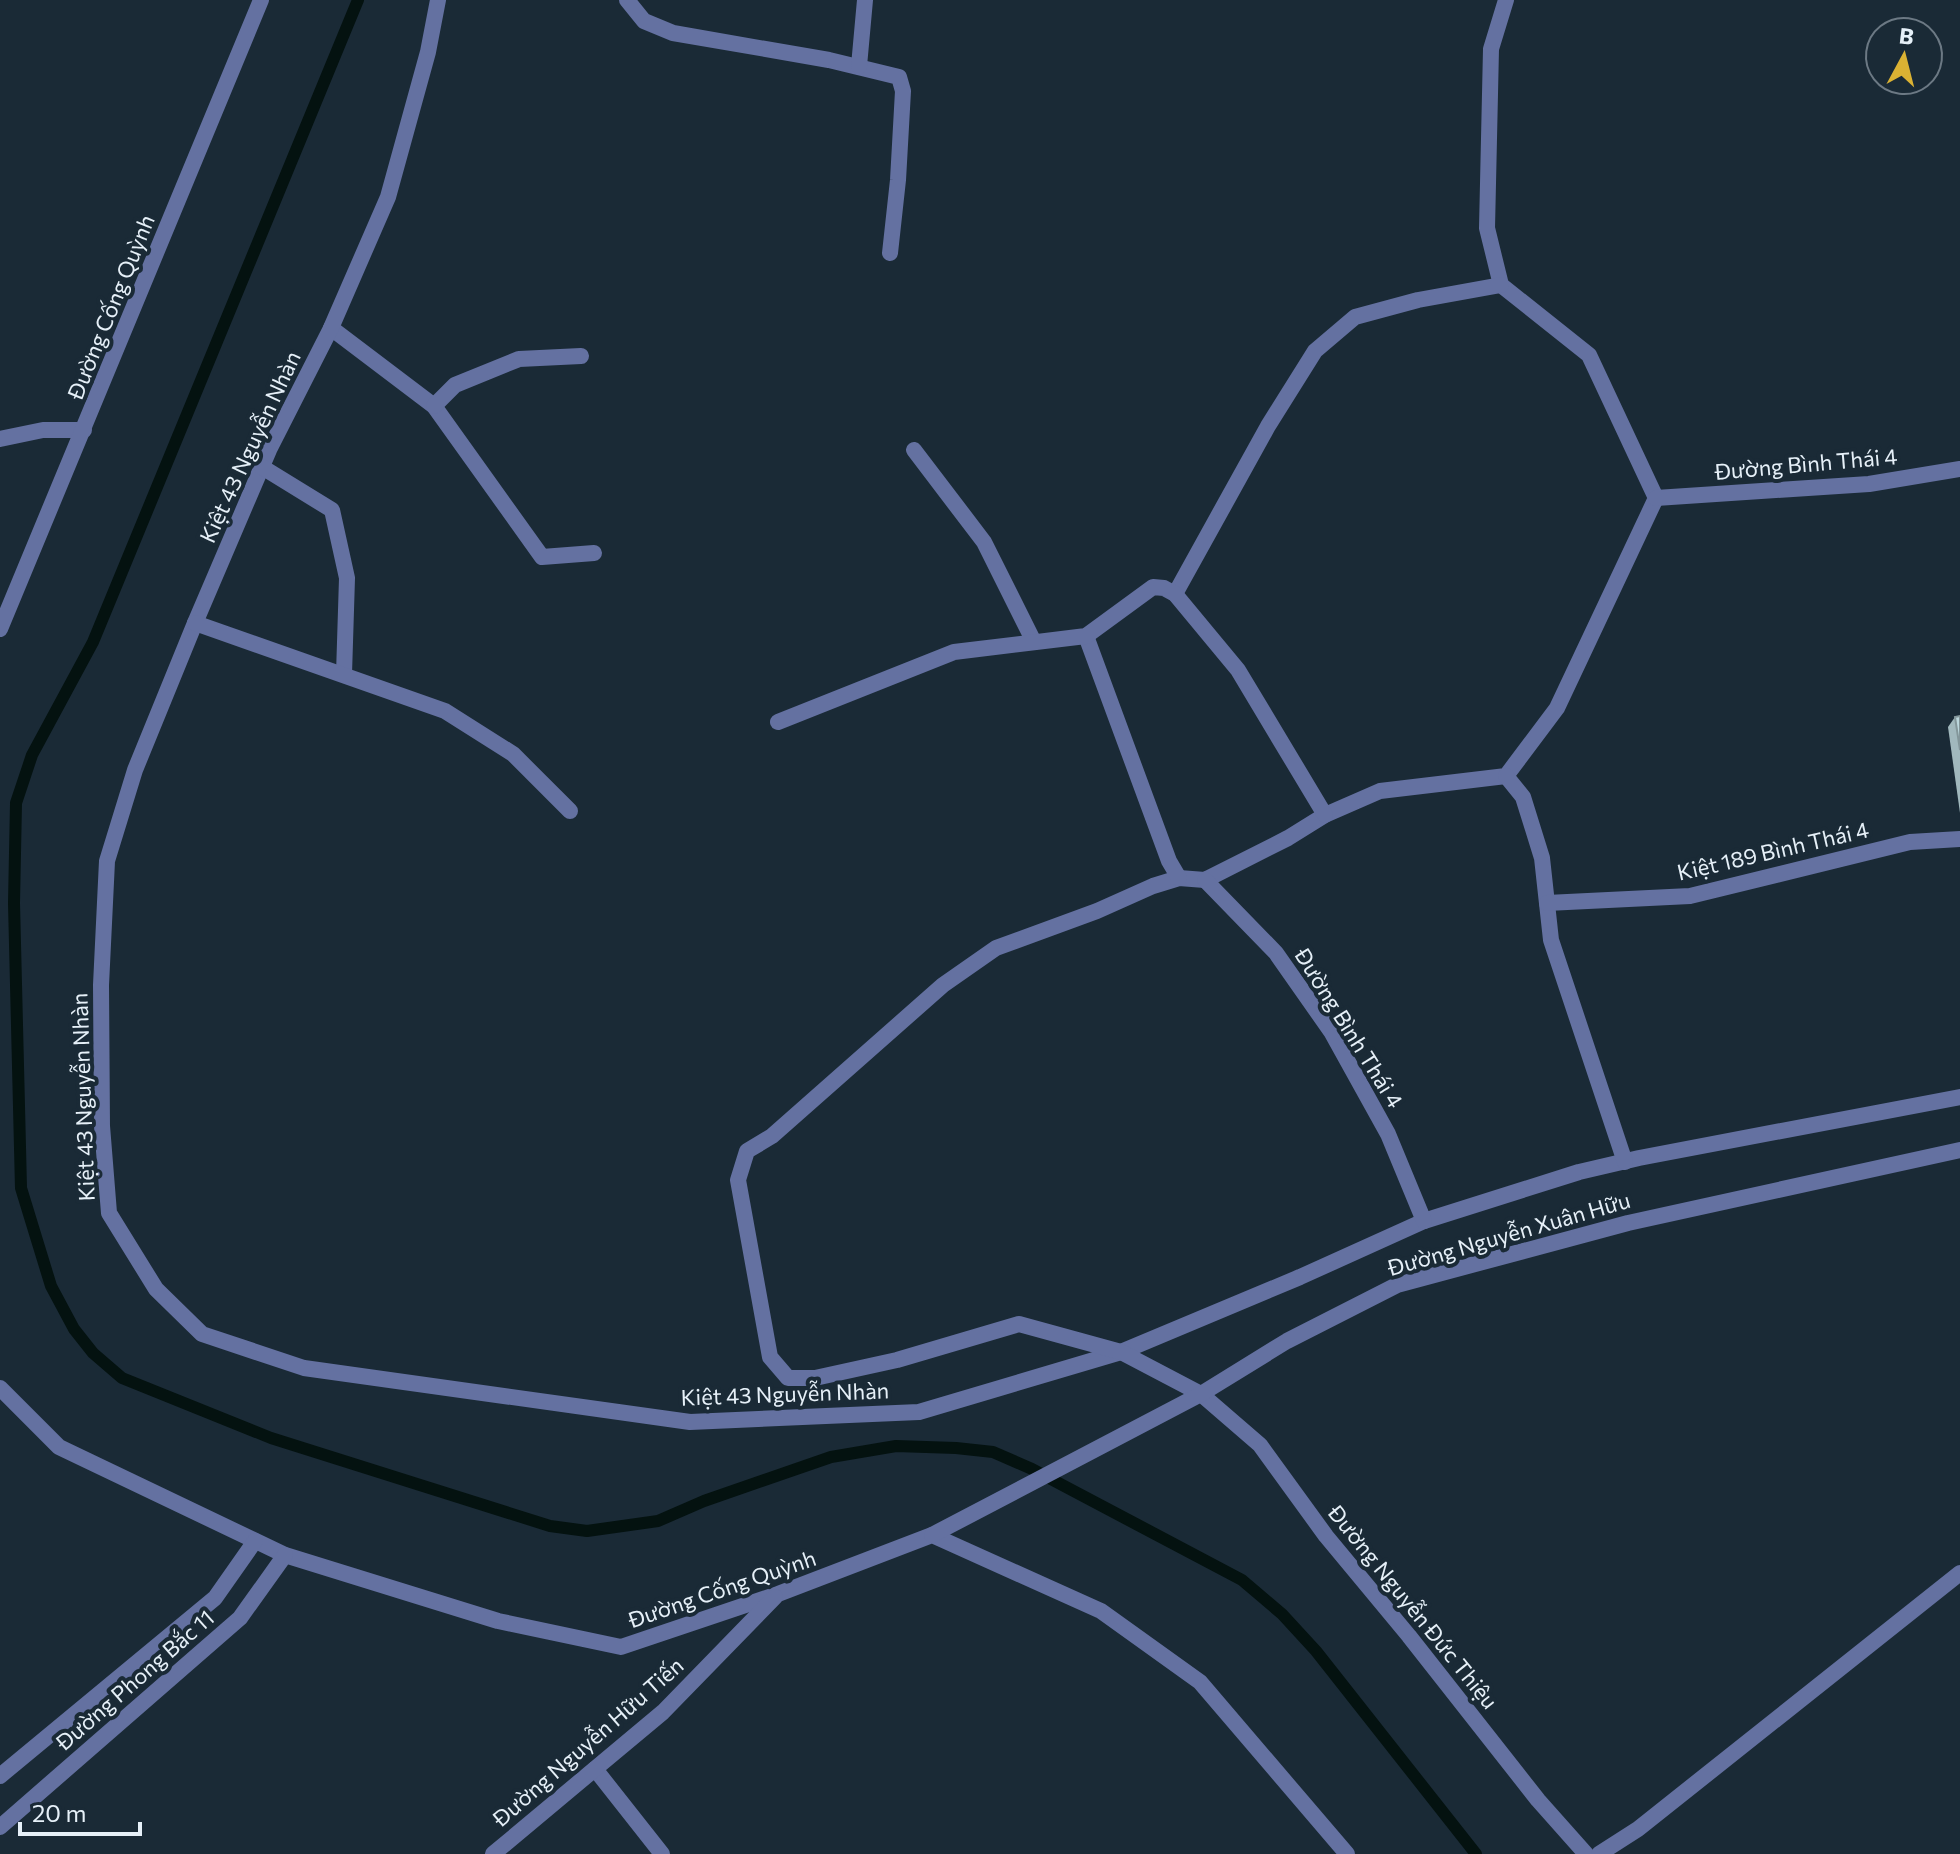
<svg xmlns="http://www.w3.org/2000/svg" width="1960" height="1854" viewBox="0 0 1960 1854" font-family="Commissioner,sans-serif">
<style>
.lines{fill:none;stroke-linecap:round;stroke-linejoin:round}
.stream{stroke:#041210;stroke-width:12}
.lane{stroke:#6471a1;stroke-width:16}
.street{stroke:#6471a1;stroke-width:16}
.wall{fill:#a1b8bd}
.building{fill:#bbd6dc;stroke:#83969a;stroke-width:2}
.labels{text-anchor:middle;stroke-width:8;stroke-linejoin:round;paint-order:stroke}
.street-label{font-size:22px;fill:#e6f0f8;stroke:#1a2a36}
</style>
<rect width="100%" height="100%" fill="#1a2a36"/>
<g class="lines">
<polyline class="stream" points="358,0 93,642 32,755 16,803 14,903 21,1188 51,1286 74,1329 93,1353 122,1378 271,1438 550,1526 587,1531 658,1521 704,1501 831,1457 896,1446 956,1448 993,1452 1032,1469 1242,1580 1282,1614 1316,1651 1476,1854"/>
<g class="lane">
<polyline points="331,328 434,406 542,557 594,553"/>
<polyline points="434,406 455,385 519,359 581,356"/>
</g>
<g class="street">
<polyline points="438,0 428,52 388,197 331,328 269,450 195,623 135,770 107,861 101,985 102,1126 109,1213 156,1289 202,1334 304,1368 690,1422 919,1412 1121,1352 1300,1277 1424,1221 1579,1172 1639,1158 1960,1097"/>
<polyline points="627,0 644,21 673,33 829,60 899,77 903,91 898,180 890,253"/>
<polyline points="1506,0 1491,49 1487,228 1501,285 1589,355 1656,498 1557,708 1506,776 1380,791 1325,815 1288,838 1205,880 1179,878 1153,886 1097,911 996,948 943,985 772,1136 747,1151 738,1180 770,1357 788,1378 815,1378 897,1360 1019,1324 1121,1352 1201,1394 1260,1445 1326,1536 1409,1636 1538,1800 1586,1854"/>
<polyline points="859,66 865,0"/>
<polyline points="0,439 43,430 84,430"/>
<polyline points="914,450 984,542 1034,642"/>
<polyline points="262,467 332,510 347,578 344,674"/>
<polyline points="1656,498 1869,484 1960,469"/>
<polyline points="1175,594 1268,426 1315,351 1355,317 1418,300 1501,285"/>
<polyline points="195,623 445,711 513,754 570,811"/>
<polyline points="0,629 261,0"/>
<polyline points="1086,636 1169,861 1179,878"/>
<polyline points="778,722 954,652 1086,636 1153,587 1164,588 1175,594 1238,670 1325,815"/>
<polyline points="1506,776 1523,797 1542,858 1551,940 1625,1162"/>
<polyline points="1205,880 1276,953 1332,1033 1388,1134 1424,1221"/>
<polyline points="1547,903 1690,896 1910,842 1960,839"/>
<polyline points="0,1388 59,1447 285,1555 498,1621 621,1647 778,1594 932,1535 1101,1611 1200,1682 1347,1854"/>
<polyline points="932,1535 1201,1394 1287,1341 1397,1285 1628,1223 1960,1150"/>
<polyline points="595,1769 662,1854"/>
<polyline points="0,1776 215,1598 255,1541"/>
<polyline points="0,1827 240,1618 285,1555"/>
<polyline points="493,1854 663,1712 775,1597"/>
<polyline points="1599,1854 1638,1829 1960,1573"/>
</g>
</g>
<polygon class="wall" points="1960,716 1960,813 1948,727 1955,717"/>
<polygon class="building" points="1960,716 1960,750 1955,717"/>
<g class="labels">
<g class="street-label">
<text transform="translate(111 307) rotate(-68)" y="8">Đường Cống Quỳnh</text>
<text transform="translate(250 447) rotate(-65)" y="8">Kiệt 43 Nguyễn Nhàn</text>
<text transform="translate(1806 464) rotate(-5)" y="8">Đường Bình Thái 4</text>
<text transform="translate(1773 851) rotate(-13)" y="8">Kiệt 189 Bình Thái 4</text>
<text transform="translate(1349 1028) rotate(58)" y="8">Đường Bình Thái 4</text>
<text transform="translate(83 1097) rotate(-92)" y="8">Kiệt 43 Nguyễn Nhàn</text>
<text transform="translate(1509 1234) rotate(-16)" y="8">Đường Nguyễn Xuân Hữu</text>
<text transform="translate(785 1394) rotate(-2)" y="8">Kiệt 43 Nguyễn Nhàn</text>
<text transform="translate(722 1589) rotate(-19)" y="8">Đường Cống Quỳnh</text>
<text transform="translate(1413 1607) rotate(51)" y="8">Đường Nguyễn Đức Thiệu</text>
<text transform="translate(135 1680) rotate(-41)" y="8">Đường Phong Bắc 11</text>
<text transform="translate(588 1742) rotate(-41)" y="8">Đường Nguyễn Hữu Tiến</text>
</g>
</g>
<g transform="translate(1904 56) rotate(7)"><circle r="38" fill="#1a2a36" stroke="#6c7984" stroke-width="2"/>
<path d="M0-6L14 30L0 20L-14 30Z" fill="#dbb233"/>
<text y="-12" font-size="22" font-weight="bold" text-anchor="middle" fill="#e6f0f8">B</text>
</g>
<path d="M20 1822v12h120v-12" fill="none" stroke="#e6f0f8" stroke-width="4"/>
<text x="32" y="1822" font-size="24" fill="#e6f0f8" stroke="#1a2a36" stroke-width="6" paint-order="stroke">20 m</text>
</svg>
